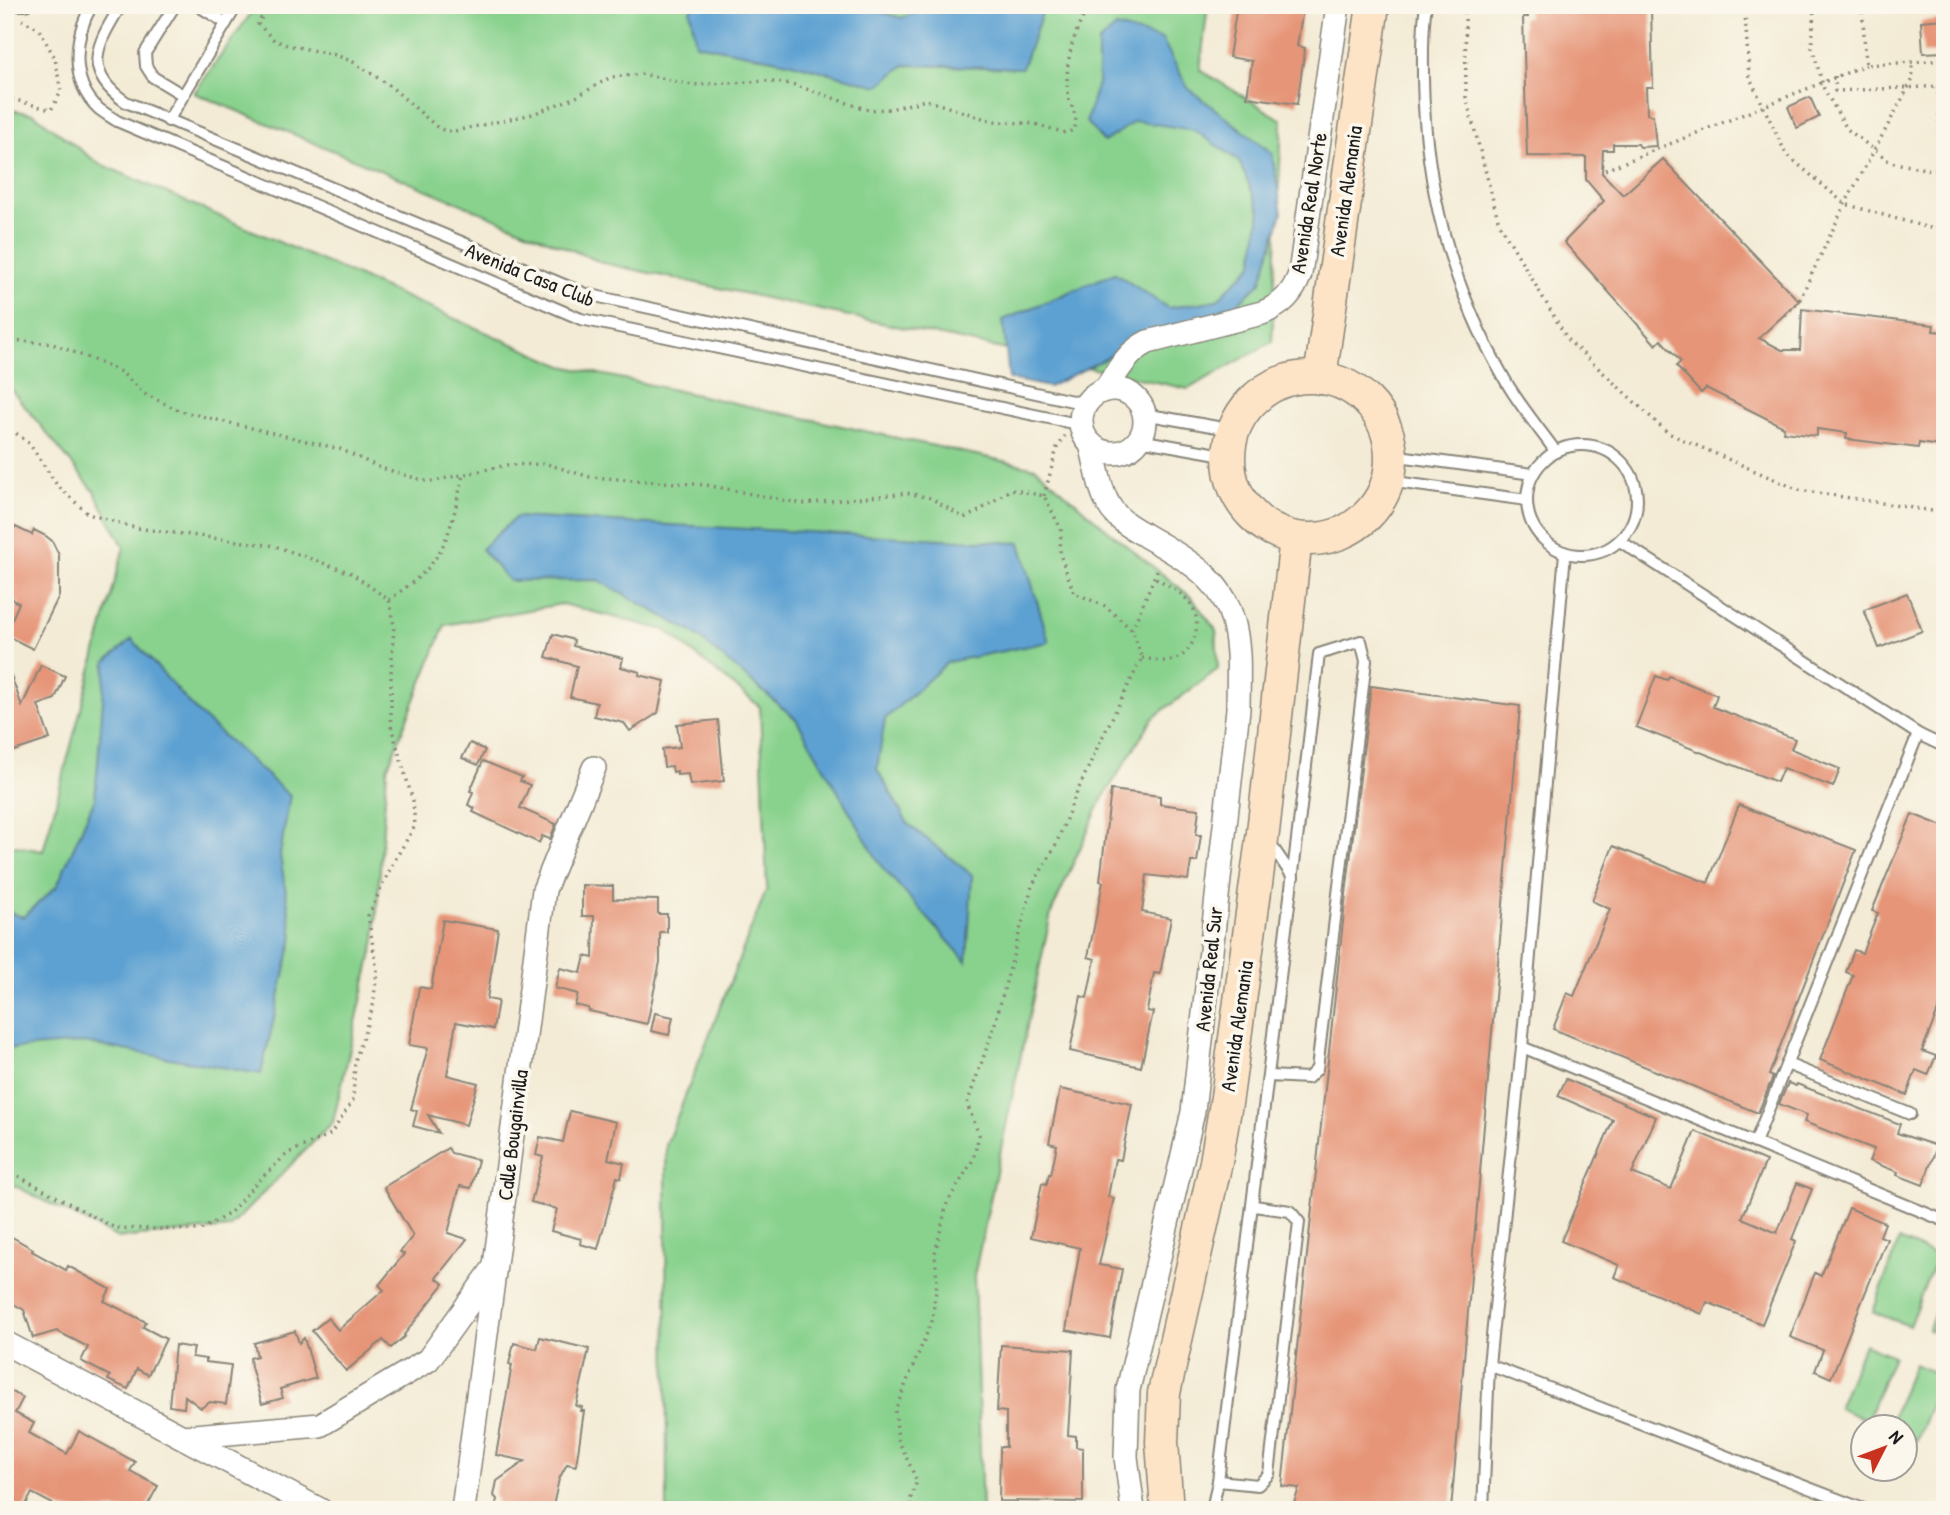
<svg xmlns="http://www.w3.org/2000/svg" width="1950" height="1515" viewBox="0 0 1950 1515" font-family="'Patrick Hand',sans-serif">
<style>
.green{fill:#89d28e;stroke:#527755;stroke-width:2}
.water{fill:#5da1d2;stroke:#3c5e77;stroke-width:2}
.building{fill:#e69578}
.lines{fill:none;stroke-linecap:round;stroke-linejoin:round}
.lane-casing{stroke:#888478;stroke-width:14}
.street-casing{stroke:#888478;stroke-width:26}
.secondary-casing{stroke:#888478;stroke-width:35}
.path{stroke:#888478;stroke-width:3.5;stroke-dasharray:2 5;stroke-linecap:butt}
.lane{stroke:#fff;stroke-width:10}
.street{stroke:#fff;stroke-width:23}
.secondary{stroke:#fee4c6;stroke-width:32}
.labels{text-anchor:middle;stroke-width:7;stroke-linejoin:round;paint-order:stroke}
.street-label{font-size:21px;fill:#1c1c1c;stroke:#fbf7ec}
</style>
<rect width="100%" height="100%" fill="#fbf7ec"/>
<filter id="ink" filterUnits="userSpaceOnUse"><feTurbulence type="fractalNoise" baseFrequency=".0143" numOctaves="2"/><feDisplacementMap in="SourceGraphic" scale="14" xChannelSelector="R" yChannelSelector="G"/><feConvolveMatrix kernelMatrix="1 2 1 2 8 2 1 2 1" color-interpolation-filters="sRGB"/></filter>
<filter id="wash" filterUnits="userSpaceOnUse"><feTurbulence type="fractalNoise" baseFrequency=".00686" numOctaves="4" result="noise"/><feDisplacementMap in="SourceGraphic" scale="28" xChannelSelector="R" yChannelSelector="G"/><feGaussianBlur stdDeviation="1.57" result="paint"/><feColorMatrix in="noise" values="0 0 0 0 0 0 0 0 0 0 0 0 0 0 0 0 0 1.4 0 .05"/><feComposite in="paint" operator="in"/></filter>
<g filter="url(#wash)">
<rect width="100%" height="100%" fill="#f3ebd5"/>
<g class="green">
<polygon points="257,5 1208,5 1200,70 1282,120 1272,342 1188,389 603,263 194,93"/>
<polygon points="5,109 34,114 98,163 563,366 1036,468 1117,538 1191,597 1216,630 1218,669 1153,718 1101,801 1051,913 974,1276 982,1510 667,1510 666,1145 767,888 760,707 665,630 562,604 445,625 387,769 375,940 333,1122 229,1228 118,1238 5,1181 5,844 43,851 124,547 94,491 5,382"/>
<polygon points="1899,1240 1937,1256 1909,1326 1873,1312"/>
<polygon points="1945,1289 1945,1337 1928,1330"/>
<polygon points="1864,1344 1893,1356 1867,1420 1838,1408"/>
<polygon points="1914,1364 1942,1376 1917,1440 1905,1435 1904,1428 1888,1427"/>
</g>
<g class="water">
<polygon points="695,5 857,5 902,18 930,5 1045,5 1022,68 905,65 878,86 788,62 696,44 690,10"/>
<polygon points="1116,27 1162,39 1188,88 1272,153 1282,213 1261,282 1231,310 1140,341 1049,387 1009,379 1003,320 1115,273 1168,308 1217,300 1253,264 1260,211 1239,161 1194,130 1135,121 1104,142 1086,122 1098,83 1098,43"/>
<polygon points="516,517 1020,543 1049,642 948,662 885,719 877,769 908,824 972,875 967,962 881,866 796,719 692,632 598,580 509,581 481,549"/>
<polygon points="132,639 198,713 290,796 280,855 293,937 261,1074 84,1043 5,1049 5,911 23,917 57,886 95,798 106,662"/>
</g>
<g id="blocks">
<g class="building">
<polygon points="1237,5 1279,5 1303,9 1297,46 1305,48 1297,104 1247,97 1252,61 1229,57"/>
<polygon points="1527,5 1645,5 1646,10 1651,10 1653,87 1646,87 1647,114 1653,116 1656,146 1640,147 1638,144 1613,144 1613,150 1603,150 1602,173 1623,195 1663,159 1799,301 1759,338 1782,350 1800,350 1802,309 1934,325 1933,331 1945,332 1945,447 1919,443 1918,448 1846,439 1847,433 1817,429 1817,436 1783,432 1784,427 1706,388 1701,393 1676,366 1681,362 1661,340 1656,345 1564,242 1604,201 1586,180 1586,157 1527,156 1523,17 1528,17"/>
<polygon points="1945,19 1945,52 1923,53 1921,21"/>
<polygon points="1810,97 1819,117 1797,128 1788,107"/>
<polygon points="5,522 32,535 34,530 46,536 52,541 59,555 59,596 33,649 5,635 19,603 14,601 6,586 12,571 5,567"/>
<polygon points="1907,593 1922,631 1879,648 1864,610"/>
<polygon points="553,634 574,640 573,646 623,658 621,667 640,672 639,675 665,681 658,713 630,731 624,723 594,716 597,703 570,697 577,666 546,657"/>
<polygon points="7,664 22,706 41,665 65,676 55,699 38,705 50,739 5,754 5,665"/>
<polygon points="1656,676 1667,680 1669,676 1717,695 1713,707 1795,739 1791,749 1840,769 1833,787 1783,768 1777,782 1636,727"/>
<polygon points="1371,686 1520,706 1451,1510 1292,1510 1299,1488 1282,1486 1346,894"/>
<polygon points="718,720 724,781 690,785 688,774 677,775 677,771 673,772 672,766 664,767 662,749 680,747 677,724"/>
<polygon points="470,743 485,750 478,765 462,758"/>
<polygon points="483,761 522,777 520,781 530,785 520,808 556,824 550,839 542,836 539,843 473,812 475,808 468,805 473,792 470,791"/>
<polygon points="1111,790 1160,796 1160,804 1199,809 1196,835 1201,835 1197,862 1191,862 1188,880 1147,875 1142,912 1171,918 1160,974 1154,973 1147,1011 1153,1012 1141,1067 1070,1051 1081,996 1087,998 1095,959 1088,957 1103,882 1100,881"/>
<polygon points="1739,805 1856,850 1769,1075 1773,1077 1758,1113 1553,1029 1567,993 1574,996 1610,909 1592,901 1613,846 1708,883"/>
<polygon points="1912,814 1945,827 1945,1011 1939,1008 1922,1051 1936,1056 1928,1075 1916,1070 1907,1095 1820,1060 1853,975 1846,972 1854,950 1862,953 1878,913 1872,911"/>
<polygon points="582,885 613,886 613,899 658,900 658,914 667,914 667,932 660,932 660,962 647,1024 589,1011 588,1008 575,1005 578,994 555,988 560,968 581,973 585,956 593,958 594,916 582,916"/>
<polygon points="443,920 498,929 487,999 498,1001 493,1029 456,1022 447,1075 478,1083 466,1125 428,1115 439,1133 413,1126 417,1111 411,1109 428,1048 409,1045 419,987 431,989"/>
<polygon points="655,1013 673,1017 669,1035 651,1031"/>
<polygon points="1566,1079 1656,1117 1632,1173 1671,1189 1695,1131 1766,1161 1742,1218 1777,1233 1797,1183 1812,1189 1792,1239 1796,1241 1762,1324 1707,1302 1702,1314 1614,1277 1619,1265 1561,1241 1613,1120 1558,1096"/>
<polygon points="1788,1083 1796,1086 1797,1084 1900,1124 1897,1133 1937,1146 1923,1185 1897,1175 1898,1172 1869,1161 1874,1149 1804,1122 1807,1115 1779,1104"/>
<polygon points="1060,1089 1132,1104 1121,1160 1115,1159 1108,1197 1114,1198 1099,1265 1122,1269 1110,1338 1066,1330 1080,1248 1031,1237 1042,1183 1047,1184 1049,1174 1051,1174 1057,1145 1049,1143"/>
<polygon points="570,1111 616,1122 608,1159 624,1163 621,1178 617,1177 598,1249 580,1244 581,1239 551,1231 557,1209 531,1202 543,1157 536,1155 540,1137 563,1142"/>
<polygon points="448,1148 451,1153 478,1160 471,1188 460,1186 448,1233 467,1239 436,1278 444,1284 404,1335 405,1336 391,1348 383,1340 346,1371 312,1331 328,1318 338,1330 384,1290 379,1285 404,1254 400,1252 413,1236 384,1187"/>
<polygon points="1849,1208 1885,1223 1880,1236 1887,1239 1831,1378 1815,1371 1823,1350 1790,1337 1815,1273 1821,1276"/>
<polygon points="5,1233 33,1249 32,1251 66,1270 68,1266 110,1289 104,1301 146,1322 143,1327 166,1339 148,1375 137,1369 128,1389 108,1380 110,1376 81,1361 88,1347 57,1331 33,1338 24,1310 5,1299"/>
<polygon points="295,1331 299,1343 304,1338 316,1378 280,1389 283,1398 262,1404 251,1367 250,1358 257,1356 254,1343"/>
<polygon points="540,1337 589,1349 576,1406 582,1407 581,1411 584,1411 576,1466 567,1464 559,1479 552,1510 495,1510 497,1499 494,1496 497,1481 525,1461 496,1455 512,1365 509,1364 514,1343 537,1349"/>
<polygon points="175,1345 194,1348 192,1357 206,1359 206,1362 231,1365 226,1404 210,1402 201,1408 185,1396 184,1408 169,1406"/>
<polygon points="1001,1345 1073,1350 1068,1435 1076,1436 1076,1447 1083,1448 1083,1502 999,1501 1000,1447 1006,1447 1006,1412 997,1411"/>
<polygon points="5,1388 23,1398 15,1413 34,1423 29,1433 67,1454 79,1431 135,1462 130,1471 158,1486 145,1510 64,1510 32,1493 23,1510 5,1510 5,1494 14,1477 5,1472"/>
</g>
</g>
</g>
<g filter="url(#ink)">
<use href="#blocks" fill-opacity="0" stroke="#888478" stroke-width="2"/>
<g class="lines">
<g class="lane-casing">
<g id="lane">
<polyline points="18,5 26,5"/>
<path d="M92,5C74,36 69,82 99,109C104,113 111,117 117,121L581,319L1082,425"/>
<path d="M121,5C98,43 80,71 126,102L586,294L1086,404"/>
<polyline points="175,5 145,53 146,66 153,77 183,95"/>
<polyline points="197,5 226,23"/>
<path d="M1426,5C1422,30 1423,54 1423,79C1425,187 1450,284 1504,378C1518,404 1539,428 1556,452"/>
<polyline points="168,121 237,5"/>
<polyline points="1144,414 1234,430"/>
<polyline points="1139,440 1229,456"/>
<circle cx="1582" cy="500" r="55"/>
<polyline points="1391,455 1533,474"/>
<polyline points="1388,481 1527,500"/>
<polyline points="1620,541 1918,734 1945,747"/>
<polyline points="1269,842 1293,877"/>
<polyline points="1522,1047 1945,1221"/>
<polyline points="1787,1064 1910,1114"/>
<polyline points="1755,1143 1918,734"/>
<polyline points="1489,1365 1866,1510"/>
<polyline points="1218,1481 1258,1485 1269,1474 1299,1222 1290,1211 1254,1206"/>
<path d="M1212,1510L1218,1481C1254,1206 1287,930 1319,654L1361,641L1366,661L1317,1069L1308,1078L1269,1076"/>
<polyline points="1483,1510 1489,1365 1522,1047 1565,553"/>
</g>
</g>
<g class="street-casing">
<g id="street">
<circle cx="1113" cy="421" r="32"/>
<path d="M1105,390C1118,371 1127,352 1148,342L1262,313C1282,305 1293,294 1300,274L1338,5"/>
<path d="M1091,444C1097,466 1099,492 1112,510C1121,522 1133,528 1146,536C1181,556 1220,576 1232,618C1241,646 1238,680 1238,709L1193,1112L1128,1390L1126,1457L1133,1510"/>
<polyline points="5,1343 320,1510"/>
<polyline points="183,1437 320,1425 428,1360 494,1268"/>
<polyline points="463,1510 544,890 594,768"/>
</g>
</g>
<g class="secondary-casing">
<g id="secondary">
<circle cx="1310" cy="458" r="81"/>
<polyline points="1320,378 1373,5"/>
<polyline points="1167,1510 1162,1442 1164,1393 1216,1162 1227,1097 1263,832 1296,538"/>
</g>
</g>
<g class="path">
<path d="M268,5L258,24L274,40L287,45L336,55L353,62L389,85L437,127L445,131H455L533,114L576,97L611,77L643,74L692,85L766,81L792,84L868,110L890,109L926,100L992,121L1035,124L1066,133L1074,130C1080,116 1069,106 1068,92C1064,63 1074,30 1090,5"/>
<polyline points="1465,5 1466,97 1499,223 1568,340 1668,433 1799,490 1945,513"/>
<polyline points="1746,5 1745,12 1749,76 1786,154 1845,204 1929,228 1945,226"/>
<polyline points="1814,5 1812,47 1824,89 1847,129 1890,162 1925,169 1945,170"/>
<polyline points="1834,5 1836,6"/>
<polyline points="1862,5 1866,65 1945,60"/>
<polyline points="1835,76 1835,91 1945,86"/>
<polyline points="1938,86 1941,169 1945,209"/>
<polyline points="5,97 51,110 61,92 55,58 38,28 22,20"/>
<polyline points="1605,170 1866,65"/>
<polyline points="1785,315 1799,301 1845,204 1913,79 1912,62"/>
<polyline points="5,339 53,344 91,359 121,372 145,394 180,411 340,449 381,468 429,482 507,465 547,464 590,477 706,485 803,504 907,493 931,498 964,518 979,511 1011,489 1044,496 1061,529 1060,554 1074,593 1105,606 1132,630 1142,658 1098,746 1074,799 1055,847 1032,886 994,1027 967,1104 979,1135 973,1160 947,1203 935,1253 937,1282 932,1321 895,1410 898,1439 917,1481 910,1501 911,1510"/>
<polyline points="5,425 29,443 57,485 88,514 136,528 275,546 351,573 389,600 394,626 391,674 391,726 413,801 415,826 393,863 368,916 377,971 373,1006 355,1061 353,1100 331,1134 288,1153 255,1184 230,1213 201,1230 115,1228 5,1169"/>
<polyline points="1044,496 1057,448 1065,436"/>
<path d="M389,600C402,590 417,580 428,568C451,542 455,508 463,475"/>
<polyline points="1132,630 1158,568"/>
<path d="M1142,658C1150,659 1162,662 1170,661C1195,656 1204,621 1190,603C1181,592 1166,584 1154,577"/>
</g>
<use href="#lane" class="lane"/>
<use href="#street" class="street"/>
<use href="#secondary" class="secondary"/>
</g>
</g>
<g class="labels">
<g class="street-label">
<text transform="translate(1346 191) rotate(-82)" y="7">Avenida Alemania</text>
<text transform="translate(1309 203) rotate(-81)" y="7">Avenida Real Norte</text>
<text transform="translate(530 275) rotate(22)" y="7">Avenida Casa Club</text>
<text transform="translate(1209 969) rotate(-84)" y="7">Avenida Real Sur</text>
<text transform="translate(1237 1026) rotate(-82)" y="7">Avenida Alemania</text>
<text transform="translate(513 1135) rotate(-83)" y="7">Calle Bougainvilla</text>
</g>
</g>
<rect width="1950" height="1515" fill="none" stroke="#fbf7ec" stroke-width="28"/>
<g transform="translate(1884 1448) rotate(48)"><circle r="33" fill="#fbf7ec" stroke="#a29f99" stroke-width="2"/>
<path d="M0-5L12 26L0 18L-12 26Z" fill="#c8321e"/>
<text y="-10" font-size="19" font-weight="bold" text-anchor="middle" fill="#1c1c1c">N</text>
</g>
</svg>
